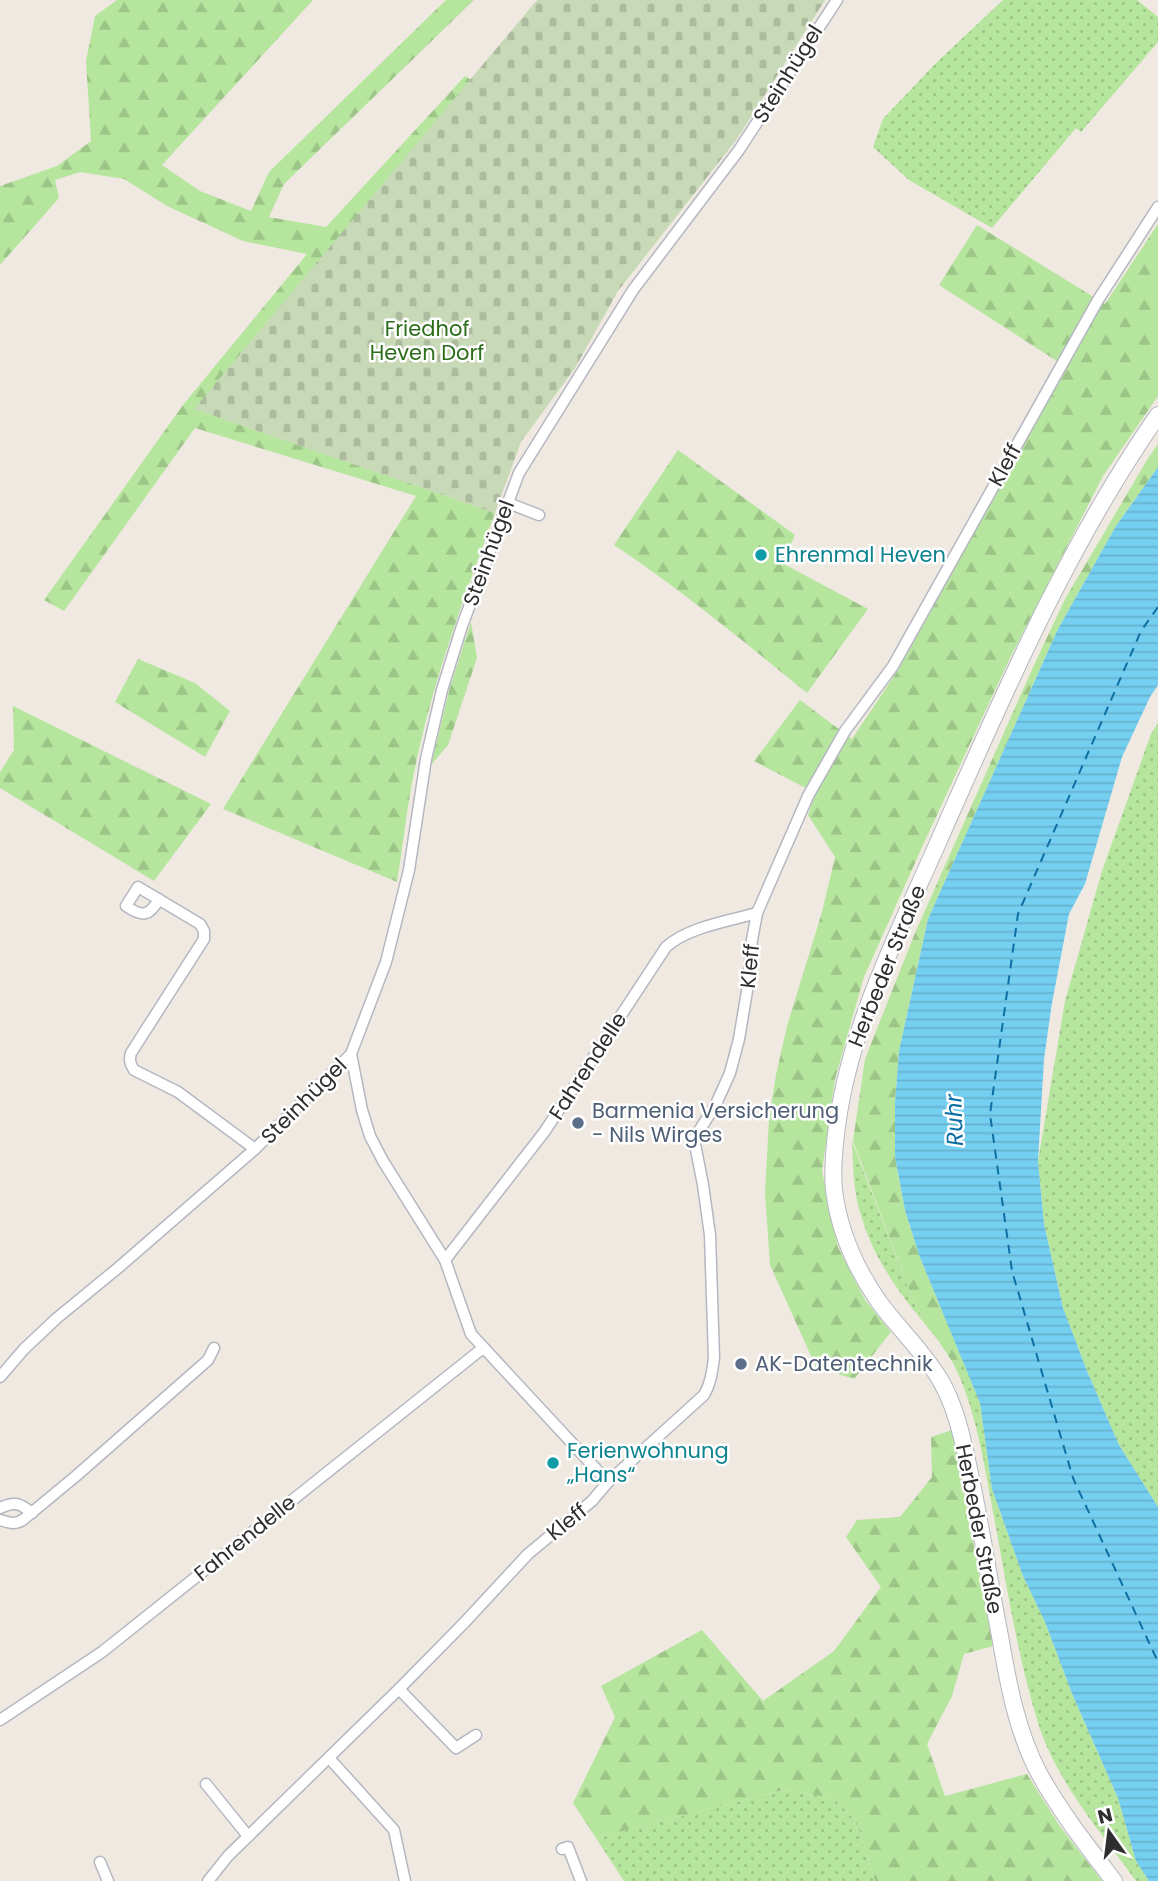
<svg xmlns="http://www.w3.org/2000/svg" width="1158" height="1881" viewBox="0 0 1158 1881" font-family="Poppins,sans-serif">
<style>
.grass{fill:url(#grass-dots)}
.forest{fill:url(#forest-firs)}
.cemetery{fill:url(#cemetery-stones)}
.water{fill:url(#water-rules)}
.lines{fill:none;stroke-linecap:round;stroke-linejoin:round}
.ferry{stroke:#0d6fa3;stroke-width:2;stroke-dasharray:9 7;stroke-linecap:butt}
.minor-casing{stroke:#b4b7c1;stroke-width:13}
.secondary-casing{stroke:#b4b7c1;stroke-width:18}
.minor{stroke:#fff;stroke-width:10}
.secondary{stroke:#fff;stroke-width:16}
.culture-dot{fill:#0f9aa8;stroke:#fff;stroke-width:2.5}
.service-dot{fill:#5c6f8a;stroke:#fff;stroke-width:2.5}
.labels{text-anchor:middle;stroke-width:5;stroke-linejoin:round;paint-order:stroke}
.street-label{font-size:21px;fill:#2e2e2e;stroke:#fff}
.park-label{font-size:21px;fill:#2c6e1b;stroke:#fff}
.culture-label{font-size:21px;fill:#0d838f;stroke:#fff;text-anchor:start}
.service-label{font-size:21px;fill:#4e5e75;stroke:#fff;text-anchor:start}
.water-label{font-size:23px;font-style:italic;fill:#0d6fa3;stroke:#fff}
</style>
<defs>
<pattern id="grass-dots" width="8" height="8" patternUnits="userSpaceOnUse" patternTransform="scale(1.75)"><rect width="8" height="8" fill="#b6e59e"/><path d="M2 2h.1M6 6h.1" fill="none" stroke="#9dc588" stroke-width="1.8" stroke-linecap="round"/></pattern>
<pattern id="forest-firs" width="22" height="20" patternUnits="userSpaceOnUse" patternTransform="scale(1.75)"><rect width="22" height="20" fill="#b6e59e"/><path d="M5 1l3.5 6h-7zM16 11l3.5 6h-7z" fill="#9dc588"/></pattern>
<pattern id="cemetery-stones" width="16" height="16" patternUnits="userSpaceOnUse" patternTransform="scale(1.75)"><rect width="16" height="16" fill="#c8d9b8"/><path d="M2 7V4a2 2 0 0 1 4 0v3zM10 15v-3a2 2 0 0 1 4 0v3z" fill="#acbb9e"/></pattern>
<pattern id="water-rules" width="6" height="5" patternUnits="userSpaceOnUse" patternTransform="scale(1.75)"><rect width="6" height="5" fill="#75cff0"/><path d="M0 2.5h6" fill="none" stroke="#66b2ce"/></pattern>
</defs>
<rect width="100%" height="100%" fill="#efe9e1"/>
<g class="grass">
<polygon points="1003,0 1137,0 1158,17 1158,42 1081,132 1076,128 992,228 909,180 873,147 883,119 936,63"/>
<polygon points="1158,723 1158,1507 1119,1445 1087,1371 1063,1308 1044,1224 1038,1161 1065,1001 1102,871 1151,734"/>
<path d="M852,1141L915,1305L942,1345C907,1302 875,1266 860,1212C853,1189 853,1164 852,1141Z"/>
<path d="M963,1361L980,1403L992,1489L1023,1576L1045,1622L1073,1696L1118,1798L1136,1861L1149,1881H1136C1101,1832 1060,1786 1040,1729C1017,1657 1006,1580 992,1506C983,1457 975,1407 953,1363Z"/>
<polygon points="783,1790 834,1798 857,1822 875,1881 624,1881 596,1838"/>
</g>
<g class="forest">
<path d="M117,0H313L162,165L200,191L251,211L269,172L446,0H474L284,184L269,217L326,227L465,76L471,80L195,409L495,513C466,592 436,672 418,754C408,796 404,840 397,882L223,809L416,496L195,428L64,611L44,600L183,405L307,254L243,241L167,206L124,179L80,172L55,180L59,198L0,265V186L57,166L91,141L86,61L95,16Z"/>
<polygon points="1158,224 1158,396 1103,476 1010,658 923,845 864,977 835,1079 822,1171 838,1247 865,1300 891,1332 854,1379 816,1367 770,1265 765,1193 769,1119 776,1075 787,1026 822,912 835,857 808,815 815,793 754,761 800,700 852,739 898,670 1066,367 939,285 977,225 1105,304"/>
<polygon points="1158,444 1158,467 1116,526 1058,629 928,919 899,1051 895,1103 895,1157 905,1210 919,1255 963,1361 953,1363 915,1305 853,1141 865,1059 915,933 1034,665 1065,599 1147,460"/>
<path d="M678,450L795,535L782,563L868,609L807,693C744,642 682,590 614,545Z"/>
<polygon points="471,622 477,658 448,745 431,765 450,687"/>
<polygon points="138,659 195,683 230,711 205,757 115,702"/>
<polygon points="13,706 211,804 154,881 0,788 0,772 14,750"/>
<polygon points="952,1430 993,1646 964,1654 952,1696 927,1744 945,1796 1027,1774 1059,1825 1102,1881 875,1881 857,1822 834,1798 783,1790 596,1838 573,1803 615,1717 601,1686 702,1630 763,1701 834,1651 881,1587 846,1537 857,1520 900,1517 932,1477 931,1437"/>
</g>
<polygon class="cemetery" points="537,0 825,0 737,139 618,291 575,368 521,442 495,513 194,409"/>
<polygon class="water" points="1158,467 1158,685 1150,697 1122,757 1085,884 1069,914 1052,1003 1044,1059 1038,1161 1044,1224 1063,1308 1087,1371 1119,1445 1158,1507 1158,1881 1149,1881 1136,1861 1118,1798 1073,1696 1045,1622 1023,1576 992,1489 980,1403 919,1255 905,1210 895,1157 895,1103 899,1051 928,919 1058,629 1116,526"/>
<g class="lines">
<polyline class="ferry" points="1158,607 1141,631 1018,914 990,1114 1012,1271 1073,1478 1158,1662"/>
<g class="minor-casing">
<g id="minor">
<polyline points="508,503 539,515"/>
<path d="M159,899C149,917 142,917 126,906L138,887L200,924L204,931V939L131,1053C129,1060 130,1064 134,1070L178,1092L255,1149"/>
<polyline points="351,1054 362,1110 370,1136 383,1161 445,1260 471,1334 608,1482"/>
<path d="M445,1260L545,1131L666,947C688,927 729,921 757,913"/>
<polyline points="0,1377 24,1349 57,1318 118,1268 255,1149 351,1054 386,962 409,870 426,759 442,690 462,626 519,473 633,290 739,150 837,0"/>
<path d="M0,1508C14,1501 20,1503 32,1513"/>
<path d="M0,1520C10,1523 16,1525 24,1519L76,1476L208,1360L214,1348"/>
<polyline points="399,1689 456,1748 476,1735"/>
<polyline points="0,1720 102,1652 483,1348"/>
<polyline points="329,1758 394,1830 405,1881"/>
<polyline points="206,1784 248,1836"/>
<polyline points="562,1849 568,1847 581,1881"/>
<polyline points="100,1862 108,1881"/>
<path d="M208,1881L228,1856L399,1689L464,1623L528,1554L592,1501L608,1482L704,1395C711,1383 712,1372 714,1358L710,1235L703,1185L694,1139L716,1104L730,1073L739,1039L748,985L752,940L757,913L808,796L845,731L893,666L1098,300L1158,207"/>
</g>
</g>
<g class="secondary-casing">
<path id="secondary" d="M1114,1881C1088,1847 1061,1813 1040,1775C1017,1733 1008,1683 1000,1636C987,1570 978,1503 962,1438C957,1417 950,1396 939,1378C922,1350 898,1328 879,1302C856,1269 839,1230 834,1190C832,1172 834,1152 836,1134C848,1029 898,934 940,838C1004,693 1067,546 1158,415"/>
</g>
<use href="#minor" class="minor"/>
<use href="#secondary" class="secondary"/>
</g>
<g class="culture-dot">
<circle cx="761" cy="555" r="7"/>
<circle cx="553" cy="1463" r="7"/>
</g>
<g class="service-dot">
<circle cx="578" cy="1123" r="7"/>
<circle cx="741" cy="1364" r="7"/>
</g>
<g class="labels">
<g class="street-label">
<text transform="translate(788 74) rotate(-58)" y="7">Steinhügel</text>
<text transform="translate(1005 465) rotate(-61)" y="7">Kleff</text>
<text transform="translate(489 553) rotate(-70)" y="7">Steinhügel</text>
<text transform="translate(750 966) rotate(-84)" y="7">Kleff</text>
<text transform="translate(887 966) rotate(-68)" y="7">Herbeder Straße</text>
<text transform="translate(588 1066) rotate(-57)" y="7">Fahrendelle</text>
<text transform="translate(304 1101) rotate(-45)" y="7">Steinhügel</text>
<text transform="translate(567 1522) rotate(-39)" y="7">Kleff</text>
<text transform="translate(979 1529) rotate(79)" y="7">Herbeder Straße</text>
<text transform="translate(245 1538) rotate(-39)" y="7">Fahrendelle</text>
</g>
<g class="park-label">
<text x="427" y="336">Friedhof<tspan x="427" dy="24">Heven Dorf</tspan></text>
</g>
<g class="culture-label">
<text x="775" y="562">Ehrenmal Heven</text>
<text x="567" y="1458">Ferienwohnung<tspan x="567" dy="24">„Hans“</tspan></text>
</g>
<g class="service-label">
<text x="592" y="1118">Barmenia Versicherung<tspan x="592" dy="24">- Nils Wirges</tspan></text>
<text x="755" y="1371">AK-Datentechnik</text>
</g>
<g class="water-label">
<text transform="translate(954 1120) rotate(-92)" y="8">Ruhr</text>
</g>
</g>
<g transform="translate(1109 1832) rotate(346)" stroke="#ffffff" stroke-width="5" paint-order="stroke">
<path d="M0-5L12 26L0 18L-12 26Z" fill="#2e2e2e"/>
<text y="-10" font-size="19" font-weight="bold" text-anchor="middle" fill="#2e2e2e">N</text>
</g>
</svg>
